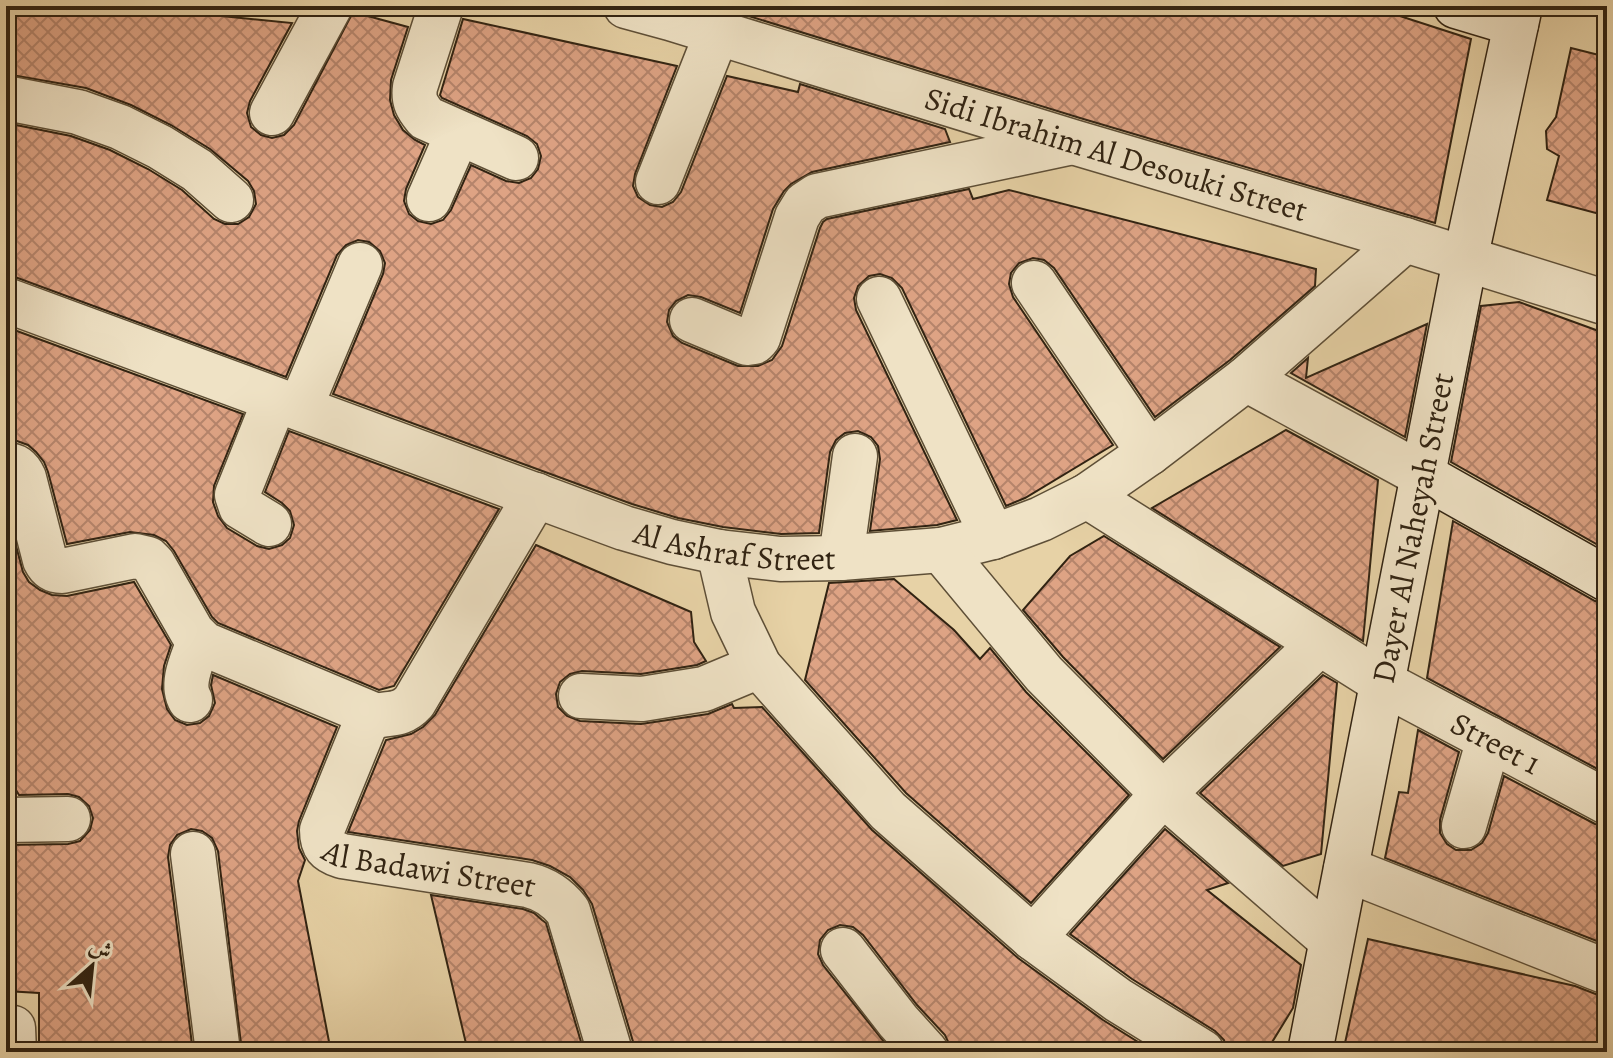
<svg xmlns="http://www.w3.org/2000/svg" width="1613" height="1058" viewBox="0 0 1613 1058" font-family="Alegreya,Amiri,serif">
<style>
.building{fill:url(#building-cross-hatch);stroke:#312312;stroke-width:2}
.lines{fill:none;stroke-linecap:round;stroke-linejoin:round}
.street-casing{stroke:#5e4f37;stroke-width:47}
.secondary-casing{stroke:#312312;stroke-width:47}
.street{stroke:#efe2c5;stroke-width:44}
.secondary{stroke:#efe2c5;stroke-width:44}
.labels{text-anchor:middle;stroke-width:7;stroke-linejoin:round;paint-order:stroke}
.street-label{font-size:32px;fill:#312312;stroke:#efe2c5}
</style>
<defs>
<pattern id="building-cross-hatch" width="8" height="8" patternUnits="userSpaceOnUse" patternTransform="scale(2)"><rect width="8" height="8" fill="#dea384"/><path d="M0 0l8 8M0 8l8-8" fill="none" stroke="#b5846b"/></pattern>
</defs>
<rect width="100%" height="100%" fill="#e7d2a6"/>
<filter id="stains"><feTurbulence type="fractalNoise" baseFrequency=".0025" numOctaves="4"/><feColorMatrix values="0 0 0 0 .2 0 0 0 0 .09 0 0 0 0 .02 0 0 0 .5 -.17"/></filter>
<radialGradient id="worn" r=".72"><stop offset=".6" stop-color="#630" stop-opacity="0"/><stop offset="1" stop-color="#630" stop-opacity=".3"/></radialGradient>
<g class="building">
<polygon points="6,6 122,6 292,23 250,101 247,113 251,127 261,135 272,138 284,135 294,125 353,12 408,27 391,80 390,100 394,115 403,130 415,140 425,145 406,189 404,201 409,214 418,221 431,224 443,220 451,210 471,165 506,181 519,183 531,178 538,169 541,156 537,144 527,136 442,98 440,95 463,19 677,66 635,174 633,186 638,197 650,205 662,207 673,202 681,192 727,76 798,92 800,84 945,129 950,142 812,172 791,184 784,191 773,209 740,313 701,297 688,295 676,301 669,310 667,322 673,336 682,343 738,366 758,366 772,360 782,346 820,228 823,222 827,219 969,189 973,199 1009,190 1316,269 1315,286 1230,360 1155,417 1054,268 1044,260 1033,258 1019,263 1011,273 1009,284 1013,297 1113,445 1025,498 1006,506 902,288 892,278 880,274 869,276 858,286 854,298 856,310 957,520 937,525 870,531 880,459 878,446 871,437 858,431 845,433 836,440 830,452 819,533 781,534 723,527 678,518 632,504 333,394 383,274 385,263 380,251 369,242 358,240 346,245 337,255 286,377 15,277 6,276 6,123 71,136 110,150 148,169 182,190 214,219 225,224 238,224 249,217 256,204 254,191 248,181 210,149 171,125 131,105 86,88 6,74"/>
<polygon points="740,6 1369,6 1471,39 1435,223 1080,118 739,13"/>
<polygon points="1571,48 1607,57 1607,216 1547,200 1559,156 1547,149 1546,131 1556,117"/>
<polygon points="1519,302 1607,334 1607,550 1451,462 1481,306"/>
<polygon points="1427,324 1405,437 1291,373 1308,358 1306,378"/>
<polygon points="6,327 243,414 214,486 213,502 218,516 227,528 257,546 269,549 282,545 290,538 294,525 290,511 282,503 265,492 289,431 499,509 394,686 379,690 218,623 212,617 174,551 166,541 154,535 130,532 67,544 48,472 44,462 36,452 28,445 17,441 6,440"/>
<polygon points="1286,430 1378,480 1363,641 1152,508"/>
<polygon points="6,508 23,572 29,582 40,590 52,595 67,596 134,582 171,645 164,666 162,689 167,709 175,720 187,725 200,723 209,716 215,703 211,685 213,675 337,727 299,821 297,831 299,848 305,860 298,881 331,1052 242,1052 218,851 212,838 202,831 191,829 177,835 170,845 168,857 193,1052 39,1052 39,993 6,991 6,845 68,844 80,841 90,830 93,818 89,806 79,797 68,794 19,795 16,790 15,711 6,713"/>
<polygon points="1453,521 1595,601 1607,604 1607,774 1427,678"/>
<polygon points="1104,536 1280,647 1163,759 1063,657 1023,610 1070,556"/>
<polygon points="536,545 691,612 694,642 706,661 697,665 641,674 582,671 570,674 560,682 556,694 558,707 567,716 580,721 641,724 708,714 732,704 734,708 762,707 872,830 1018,958 1103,1020 1154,1052 950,1052 950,1046 945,1035 917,1005 863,935 853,927 840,925 828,930 820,940 818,954 823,965 892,1052 634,1052 634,1045 592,904 583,890 570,877 550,866 532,860 348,832 386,740 411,734 423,727 435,715"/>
<polygon points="894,579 954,630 980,659 990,648 1026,692 1129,795 1031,903 906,793 805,680 829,583"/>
<polygon points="1323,675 1337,683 1321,854 1283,866 1200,793"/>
<polygon points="1418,730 1459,752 1440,820 1440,833 1447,844 1456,850 1471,850 1482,843 1488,833 1504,776 1595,824 1607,827 1607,945 1385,858 1399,792 1408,793"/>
<polygon points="1165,829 1228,883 1207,890 1301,965 1293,1008 1266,1052 1227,1052 1224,1040 1215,1031 1132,979 1070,934"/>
<polygon points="431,895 523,909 534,913 542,920 546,923 584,1052 468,1052"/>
<polygon points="1368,939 1575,986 1598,995 1607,996 1607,1025 1601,1052 1343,1052"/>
</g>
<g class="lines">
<g class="street-casing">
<g id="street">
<path d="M441,6L415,87C413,101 417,107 426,118L516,158"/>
<path id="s1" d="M626,6L670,18L1073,142L1405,240L1607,303"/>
<polyline points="6,98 78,112 120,127 160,147 197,170 231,200"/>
<polyline points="272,113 330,6"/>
<polyline points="658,182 717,33"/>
<polyline points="429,199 458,133"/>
<polyline points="1034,283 1149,453"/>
<polyline points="879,299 993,537"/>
<path id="s2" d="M6,300L624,528L672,542L719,552L780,559L841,558L941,550L993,537L1041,519L1087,496L1149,453L1246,379L1405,240"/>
<polyline points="692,320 747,343 754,342 758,338 797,217 805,204 817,196 1068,143"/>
<polyline points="1246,379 1424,476"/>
<polyline points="300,408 360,265"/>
<path d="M6,465C16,465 20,469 24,478L45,560C49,568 53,571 62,571L135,556L148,559L153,564L192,632L204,644L374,715"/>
<path id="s3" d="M536,495L414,702C395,723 378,705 364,727L322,830C322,846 327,851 342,856L528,885C545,889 557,897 568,911L610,1052"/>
<path id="s4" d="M1087,496L1383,683L1607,802"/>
<polyline points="269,524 241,507 237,495 275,400"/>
<polyline points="941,550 1044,674 1163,794 1331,940"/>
<polyline points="719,552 733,612 759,666 888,811 1033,938 1118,1000 1202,1052"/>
<polyline points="841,558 855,456"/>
<polyline points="581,696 642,699 704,689 759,666"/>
<path d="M190,700C180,683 193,659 199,641"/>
<polyline points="6,820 68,819"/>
<polyline points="1464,826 1489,739"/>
<polyline points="193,854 218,1052"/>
<polyline points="1346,869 1607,972"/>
<polyline points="1033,938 1163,794 1319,644"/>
<polyline points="843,950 898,1021 926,1052"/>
<polyline points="13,1028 14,1052"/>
</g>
</g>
<g class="secondary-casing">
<g id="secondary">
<polyline points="1456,6 1516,24"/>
<polyline points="1424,476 1607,579"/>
<path id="s5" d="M1310,1052L1465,260L1520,6"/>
</g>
</g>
<use href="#street" class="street"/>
<use href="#secondary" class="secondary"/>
</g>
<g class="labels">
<g class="street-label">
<text dy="11" stroke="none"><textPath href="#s1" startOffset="512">Sidi Ibrahim Al Desouki Street</textPath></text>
<text dy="11" stroke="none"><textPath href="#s5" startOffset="534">Dayer Al Naheyah Street</textPath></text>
<text dy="11" stroke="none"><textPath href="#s2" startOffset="772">Al Ashraf Street</textPath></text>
<text dy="11" stroke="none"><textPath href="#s4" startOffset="478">Street 1</textPath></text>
<text dy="11" stroke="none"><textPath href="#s3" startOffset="534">Al Badawi Street</textPath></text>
</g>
</g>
<rect width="1613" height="1058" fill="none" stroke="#e7d2a6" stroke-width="32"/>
<rect x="8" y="8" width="1597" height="1042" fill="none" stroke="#312312" stroke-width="4"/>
<rect x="16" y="16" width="1581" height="1026" fill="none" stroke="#312312" stroke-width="2"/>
<g transform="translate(92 966) rotate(27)" stroke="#efe2c5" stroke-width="6" paint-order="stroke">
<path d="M0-6L14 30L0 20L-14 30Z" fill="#312312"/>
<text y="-12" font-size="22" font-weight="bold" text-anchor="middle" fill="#312312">ش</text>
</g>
<rect width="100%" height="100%" filter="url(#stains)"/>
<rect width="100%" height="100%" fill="url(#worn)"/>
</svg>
